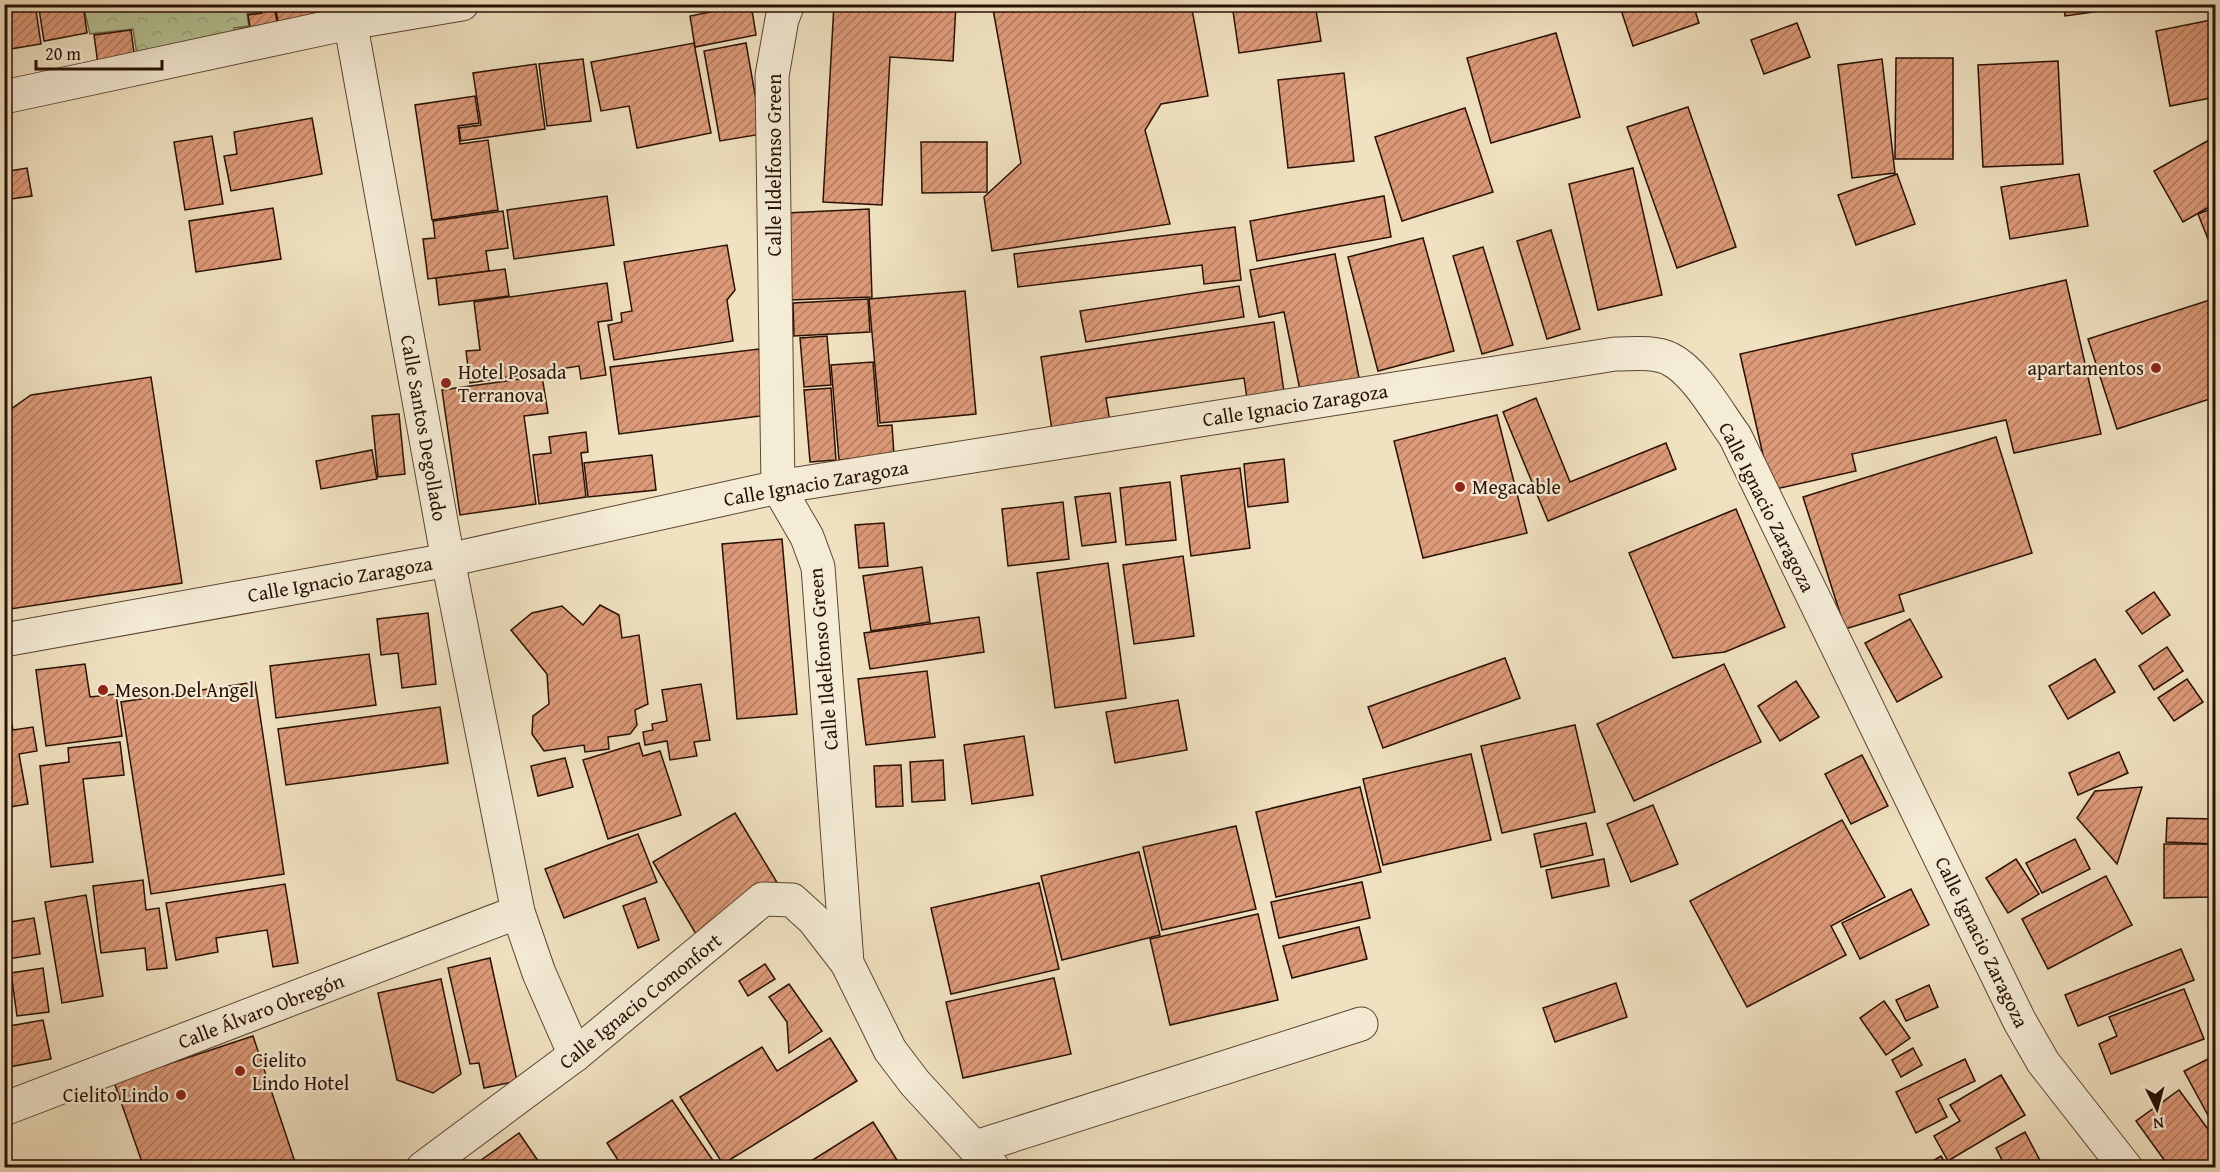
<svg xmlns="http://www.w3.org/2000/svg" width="2220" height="1172" viewBox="0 0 2220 1172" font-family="'Gentium Book Plus',serif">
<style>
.park{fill:url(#park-crowns);stroke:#706a4c;stroke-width:1.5}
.building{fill:url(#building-hatch);stroke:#291104;stroke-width:1.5}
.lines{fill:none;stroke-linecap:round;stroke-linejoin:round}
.minor-casing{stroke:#5b4533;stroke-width:35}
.minor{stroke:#f5ecd6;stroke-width:33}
.poi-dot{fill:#8f2418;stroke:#f5ecd6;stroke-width:2}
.labels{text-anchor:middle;stroke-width:4.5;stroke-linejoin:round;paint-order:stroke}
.street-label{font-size:20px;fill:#291104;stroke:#f5ecd6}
.poi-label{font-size:20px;fill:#291104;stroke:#f5ecd6;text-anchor:start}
</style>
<defs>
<pattern id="park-crowns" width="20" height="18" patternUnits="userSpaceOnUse" patternTransform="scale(1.5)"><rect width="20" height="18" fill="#b6c395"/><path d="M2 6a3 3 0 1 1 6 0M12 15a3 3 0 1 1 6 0" fill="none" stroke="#9ca67f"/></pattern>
<pattern id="building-hatch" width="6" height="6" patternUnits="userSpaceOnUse" patternTransform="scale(1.5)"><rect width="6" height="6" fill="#dd9a79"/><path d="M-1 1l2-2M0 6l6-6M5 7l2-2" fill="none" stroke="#b37c61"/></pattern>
</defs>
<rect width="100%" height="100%" fill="#f0e1c0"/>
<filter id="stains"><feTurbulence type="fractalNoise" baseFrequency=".00333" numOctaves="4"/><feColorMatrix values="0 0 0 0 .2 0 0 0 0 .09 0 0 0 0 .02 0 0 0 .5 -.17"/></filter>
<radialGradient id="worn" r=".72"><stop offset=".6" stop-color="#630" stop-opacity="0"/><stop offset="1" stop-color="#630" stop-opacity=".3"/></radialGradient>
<polygon class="park" points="260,4 261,12 247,14 249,26 234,28 237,41 138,61 133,29 90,34 83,5"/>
<g class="building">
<polygon points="35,4 41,44 4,50 4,5"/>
<polygon points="65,4 83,4 87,33 44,41 39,9"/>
<polygon points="260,4 274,4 279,34 239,41 236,30 250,27 248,15 262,13"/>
<polygon points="275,4 315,4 319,26 280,34"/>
<polygon points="751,4 756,35 695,47 690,16"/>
<polygon points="834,4 956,4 953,61 890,57 882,205 823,202"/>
<polygon points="992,4 1191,4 1208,96 1161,104 1145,130 1170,224 992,251 984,197 1021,163"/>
<polygon points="1232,4 1315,4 1321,41 1239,53"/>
<polygon points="1619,4 1693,4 1699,23 1633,46"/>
<polygon points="2064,4 2129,4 2130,7 2065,16"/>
<polygon points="2216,19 2216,97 2170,106 2156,31"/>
<polygon points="1797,23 1810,57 1764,74 1751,40"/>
<polygon points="131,30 136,67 99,72 94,35"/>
<polygon points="1556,33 1580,117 1491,143 1467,58"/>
<polygon points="694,43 711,133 637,148 629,106 601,111 591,62"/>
<polygon points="746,43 762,134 720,141 704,51"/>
<polygon points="1896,58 1953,58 1953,159 1895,159"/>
<polygon points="583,59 591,121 547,126 539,64"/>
<polygon points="1882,59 1895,173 1852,178 1838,65"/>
<polygon points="2058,61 2063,164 1983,167 1978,65"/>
<polygon points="536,64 545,129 461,141 459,128 481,125 473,73"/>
<polygon points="1344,73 1354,161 1288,168 1278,80"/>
<polygon points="475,96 479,123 458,126 460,144 488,140 498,210 432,220 415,105"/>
<polygon points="1688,107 1736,247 1677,268 1627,127"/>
<polygon points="1465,108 1493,192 1402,221 1375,137"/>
<polygon points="312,118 322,174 231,191 224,156 237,154 234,132"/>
<polygon points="212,136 223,204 185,210 174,142"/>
<polygon points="2216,136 2216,203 2183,222 2154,171"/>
<polygon points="921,142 987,142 987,192 922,193"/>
<polygon points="27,168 32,196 4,200 4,172"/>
<polygon points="1633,168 1662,295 1598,310 1569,184"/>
<polygon points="1897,174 1915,224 1856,245 1838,195"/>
<polygon points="2079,174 2088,226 2010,239 2001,187"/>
<polygon points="607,196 614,245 514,259 507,210"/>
<polygon points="1384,196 1391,237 1257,261 1250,221"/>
<polygon points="2216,207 2216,259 2198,214"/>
<polygon points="273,208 281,259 196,272 189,221"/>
<polygon points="869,209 872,297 790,300 786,213"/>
<polygon points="503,211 508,248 486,251 489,271 428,279 423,239 435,238 433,221"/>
<polygon points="1235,227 1241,280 1204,284 1202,265 1018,287 1014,254"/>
<polygon points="1551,230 1580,329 1547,339 1517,241"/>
<polygon points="1423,238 1454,351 1378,371 1348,257"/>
<polygon points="727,245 735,290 727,300 733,341 614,360 608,325 622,322 621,313 632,311 624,262"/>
<polygon points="1483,247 1513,345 1482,354 1453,256"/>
<polygon points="1335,254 1359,378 1300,390 1284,312 1259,317 1250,270"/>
<polygon points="505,269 509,296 439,305 436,278"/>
<polygon points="2066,280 2101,434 2014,453 2006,420 1852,454 1856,471 1771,490 1740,354"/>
<polygon points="607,283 612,320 598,322 606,375 581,379 579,366 470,383 466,351 480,350 474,302"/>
<polygon points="1239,286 1244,317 1086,342 1080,311"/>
<polygon points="965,291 976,414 880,423 869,299"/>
<polygon points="2216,298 2216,397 2117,429 2088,339"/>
<polygon points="868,299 870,332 794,336 793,303"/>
<polygon points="1274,322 1285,399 1248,405 1244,378 1106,398 1111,428 1053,437 1041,357"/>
<polygon points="827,336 831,385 804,387 800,338"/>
<polygon points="759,349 767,415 619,434 610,367"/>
<polygon points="873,362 878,426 892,425 894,455 839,460 831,365"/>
<polygon points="542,376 548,413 524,416 536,504 460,515 442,390"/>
<polygon points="151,377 182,583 4,610 4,414 31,395"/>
<polygon points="831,388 836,460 810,462 804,390"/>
<polygon points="1536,398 1570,482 1666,443 1676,469 1548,521 1503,412"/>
<polygon points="399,414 405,474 378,477 372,416"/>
<polygon points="1497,415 1527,533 1423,558 1394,441"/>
<polygon points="586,432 588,452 581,453 586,497 539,504 533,455 551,453 549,437"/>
<polygon points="1996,437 2032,553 1899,595 1904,611 1845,629 1803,497"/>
<polygon points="372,450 377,479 321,489 316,461"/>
<polygon points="652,455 656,490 588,497 584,463"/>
<polygon points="1284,459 1288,502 1248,507 1244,464"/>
<polygon points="1240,468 1250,548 1191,556 1181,476"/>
<polygon points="1170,482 1176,540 1126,545 1120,488"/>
<polygon points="1110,493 1116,542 1082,546 1075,497"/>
<polygon points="1063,502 1069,559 1008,566 1002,509"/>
<polygon points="1736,509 1785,627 1725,652 1673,658 1629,553"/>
<polygon points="884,523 888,566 859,568 855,525"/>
<polygon points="782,539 797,714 737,719 722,544"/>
<polygon points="1183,556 1194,636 1134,644 1123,565"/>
<polygon points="1108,563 1126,698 1055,708 1037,573"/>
<polygon points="922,567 930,622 871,631 863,576"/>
<polygon points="2154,592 2170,615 2142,634 2126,611"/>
<polygon points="600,605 619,615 622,638 639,635 648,704 635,710 637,725 630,734 608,737 609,749 585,752 584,745 544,751 532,734 533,716 549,704 547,674 511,630 532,613 562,606 583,625"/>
<polygon points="428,613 436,684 402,688 398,653 381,655 377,619"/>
<polygon points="979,617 984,652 870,669 864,633"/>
<polygon points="1910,619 1942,677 1897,702 1865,643"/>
<polygon points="2167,647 2183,671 2154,690 2139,666"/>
<polygon points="369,654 376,705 276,718 270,666"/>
<polygon points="1505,658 1520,698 1383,748 1368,707"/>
<polygon points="2095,659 2115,692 2068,719 2049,686"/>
<polygon points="85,664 90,697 116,694 122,736 46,746 36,670"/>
<polygon points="1724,664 1761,742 1634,801 1597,724"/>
<polygon points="927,671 935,737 866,745 858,679"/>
<polygon points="2187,679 2203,702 2174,721 2158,698"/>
<polygon points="1796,681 1819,717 1780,741 1758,706"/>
<polygon points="255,682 284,874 151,894 121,702"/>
<polygon points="701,684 710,740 694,742 697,756 670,760 667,741 645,745 643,732 653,730 652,724 667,721 662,690"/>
<polygon points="1178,700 1187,750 1115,763 1106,712"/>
<polygon points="440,707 448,763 286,785 278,729"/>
<polygon points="9,711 13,730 33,727 37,751 19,754 28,804 4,808 4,712"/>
<polygon points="1575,725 1595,812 1502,833 1481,746"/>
<polygon points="1024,736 1033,795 972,804 964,745"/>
<polygon points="120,742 124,775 83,779 93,862 51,867 40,766 69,762 68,748"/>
<polygon points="639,743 643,756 660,751 681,815 608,839 583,760"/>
<polygon points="2119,752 2128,773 2078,795 2069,773"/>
<polygon points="1471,754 1491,840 1383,865 1363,779"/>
<polygon points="1862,755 1888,806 1851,824 1825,774"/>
<polygon points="565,758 573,787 538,796 531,766"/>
<polygon points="943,760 945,800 912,802 910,762"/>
<polygon points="901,765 903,806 876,807 874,766"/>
<polygon points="1360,787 1381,872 1276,897 1256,812"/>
<polygon points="2142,787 2117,864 2077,818 2095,791"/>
<polygon points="1653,805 1678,864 1631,882 1607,824"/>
<polygon points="735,813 778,884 696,934 653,862"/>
<polygon points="2167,818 2216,819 2216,844 2166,842"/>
<polygon points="1842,820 1885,897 1831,926 1846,955 1747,1007 1690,901"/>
<polygon points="1586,823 1593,855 1541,867 1534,834"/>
<polygon points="1236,826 1256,909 1162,930 1143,847"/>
<polygon points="638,834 657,882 564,918 545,869"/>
<polygon points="2075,839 2090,869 2042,893 2026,863"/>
<polygon points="2164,844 2209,844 2210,897 2164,898"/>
<polygon points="1139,852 1160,935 1062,960 1041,876"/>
<polygon points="1604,859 1609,886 1552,898 1546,870"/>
<polygon points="2016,859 2039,894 2008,913 1986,878"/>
<polygon points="2106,876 2132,925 2048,969 2022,919"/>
<polygon points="143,880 146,910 159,908 167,968 147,970 145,948 101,953 93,886"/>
<polygon points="1362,882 1370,918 1279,938 1271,902"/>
<polygon points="1039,883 1059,969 951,994 931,908"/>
<polygon points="285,884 298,963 273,967 267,930 216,938 218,952 176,960 166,903"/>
<polygon points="1911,889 1929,925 1860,959 1842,923"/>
<polygon points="86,895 103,996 62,1003 45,902"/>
<polygon points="645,898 659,940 638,948 623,906"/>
<polygon points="1258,914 1278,1000 1170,1025 1150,939"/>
<polygon points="34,918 40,954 8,959 4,939 4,923"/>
<polygon points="1359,927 1367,959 1292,978 1283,946"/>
<polygon points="2181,949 2194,980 2078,1026 2065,995"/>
<polygon points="490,958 517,1081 484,1088 479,1063 470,1064 448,968"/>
<polygon points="765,964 775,979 748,996 739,981"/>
<polygon points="43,968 49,1012 17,1016 11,973"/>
<polygon points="1054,978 1071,1054 963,1078 946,1002"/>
<polygon points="441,979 461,1074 433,1093 397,1080 378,993"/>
<polygon points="1616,983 1627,1017 1555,1042 1543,1008"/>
<polygon points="789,984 822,1031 789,1053 787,1022 769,997"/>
<polygon points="1929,985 1938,1007 1906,1021 1896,1000"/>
<polygon points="2184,989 2204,1039 2111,1074 2099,1044 2117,1036 2109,1017"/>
<polygon points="1884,1001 1910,1038 1886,1055 1860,1018"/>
<polygon points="43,1020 51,1059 4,1068 4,1027"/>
<polygon points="253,1036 297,1168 144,1168 114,1082"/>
<polygon points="830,1038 857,1081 723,1164 680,1097 762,1047 777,1071"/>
<polygon points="1913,1048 1922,1065 1901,1077 1892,1060"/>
<polygon points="2216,1055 2216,1130 2184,1071"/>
<polygon points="1965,1059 1975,1081 1938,1099 1947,1117 1916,1133 1896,1092"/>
<polygon points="2001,1075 2025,1115 1948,1161 1934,1136 1960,1121 1950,1105"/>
<polygon points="2179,1090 2216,1140 2216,1165 2211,1168 2170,1168 2136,1121"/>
<polygon points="672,1100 718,1168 623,1168 607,1143"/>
<polygon points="873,1122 902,1168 800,1168"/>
<polygon points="2025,1132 2044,1168 2006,1168 1996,1148"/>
<polygon points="519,1133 543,1168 470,1168"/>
<polygon points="1941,1156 1948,1168 1920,1168"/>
<polygon points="1540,1161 1541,1168 1510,1168"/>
</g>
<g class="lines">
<g class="minor-casing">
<g id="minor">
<polyline points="347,4 448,560 518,912 539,973 575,1055"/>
<polyline points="788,4 782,19 772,76 778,487 807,537 818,567 847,963 890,1050 915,1083 993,1168"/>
<polyline points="4,97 349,23 462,4"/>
<path d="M4,640L448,560L778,487L1615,354C1633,354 1653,351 1670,359C1696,372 1718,413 1735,436L2019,1020L2043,1062L2126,1168"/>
<polyline points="4,1109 518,912"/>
<polyline points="976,1147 1361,1024"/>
<polyline points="423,1168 575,1055 763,899 792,900 813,919 847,963"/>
</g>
</g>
<use href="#minor" class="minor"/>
</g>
<g class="poi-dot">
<circle cx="2156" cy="368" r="6"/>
<circle cx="446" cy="383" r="6"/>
<circle cx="1460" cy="487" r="6"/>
<circle cx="103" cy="690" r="6"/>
<circle cx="240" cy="1071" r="6"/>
<circle cx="181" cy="1095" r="6"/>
</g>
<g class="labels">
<g class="street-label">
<text transform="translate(774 165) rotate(-90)" y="7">Calle Ildelfonso Green</text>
<text transform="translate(1295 405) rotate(-9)" y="7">Calle Ignacio Zaragoza</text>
<text transform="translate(424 428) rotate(80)" y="7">Calle Santos Degollado</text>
<text transform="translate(816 483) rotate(-10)" y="7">Calle Ignacio Zaragoza</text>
<text transform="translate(1767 507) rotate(63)" y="7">Calle Ignacio Zaragoza</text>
<text transform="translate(340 579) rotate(-10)" y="7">Calle Ignacio Zaragoza</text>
<text transform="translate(823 659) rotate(-95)" y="7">Calle Ildelfonso Green</text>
<text transform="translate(1982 942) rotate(64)" y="7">Calle Ignacio Zaragoza</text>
<text transform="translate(640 1001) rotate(-39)" y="7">Calle Ignacio Comonfort</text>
<text transform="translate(261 1011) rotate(-21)" y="7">Calle Álvaro Obregón</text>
</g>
<g class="poi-label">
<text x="2144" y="375" text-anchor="end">apartamentos</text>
<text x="458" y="379">Hotel Posada<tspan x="458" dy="23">Terranova</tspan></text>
<text x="1472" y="494">Megacable</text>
<text x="115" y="697">Meson Del Angel</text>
<text x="252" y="1067">Cielito<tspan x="252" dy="23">Lindo Hotel</tspan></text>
<text x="169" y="1102" text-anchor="end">Cielito Lindo</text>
</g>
</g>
<rect width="2220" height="1172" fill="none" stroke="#f0e1c0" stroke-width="24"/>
<rect x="6" y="6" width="2208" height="1160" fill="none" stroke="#291104" stroke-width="3"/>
<rect x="12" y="12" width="2196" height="1148" fill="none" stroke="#291104" stroke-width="1.5"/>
<g transform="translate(2157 1109) rotate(174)" stroke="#f5ecd6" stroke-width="4.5" paint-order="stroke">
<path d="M0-4.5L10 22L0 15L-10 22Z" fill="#291104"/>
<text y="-9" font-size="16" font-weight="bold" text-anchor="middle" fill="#291104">N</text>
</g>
<path d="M36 60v9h126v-9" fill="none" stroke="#291104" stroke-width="3"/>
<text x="45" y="60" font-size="18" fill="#291104" stroke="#f5ecd6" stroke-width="4.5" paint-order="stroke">20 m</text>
<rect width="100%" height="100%" filter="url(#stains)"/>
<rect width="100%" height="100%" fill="url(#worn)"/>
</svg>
